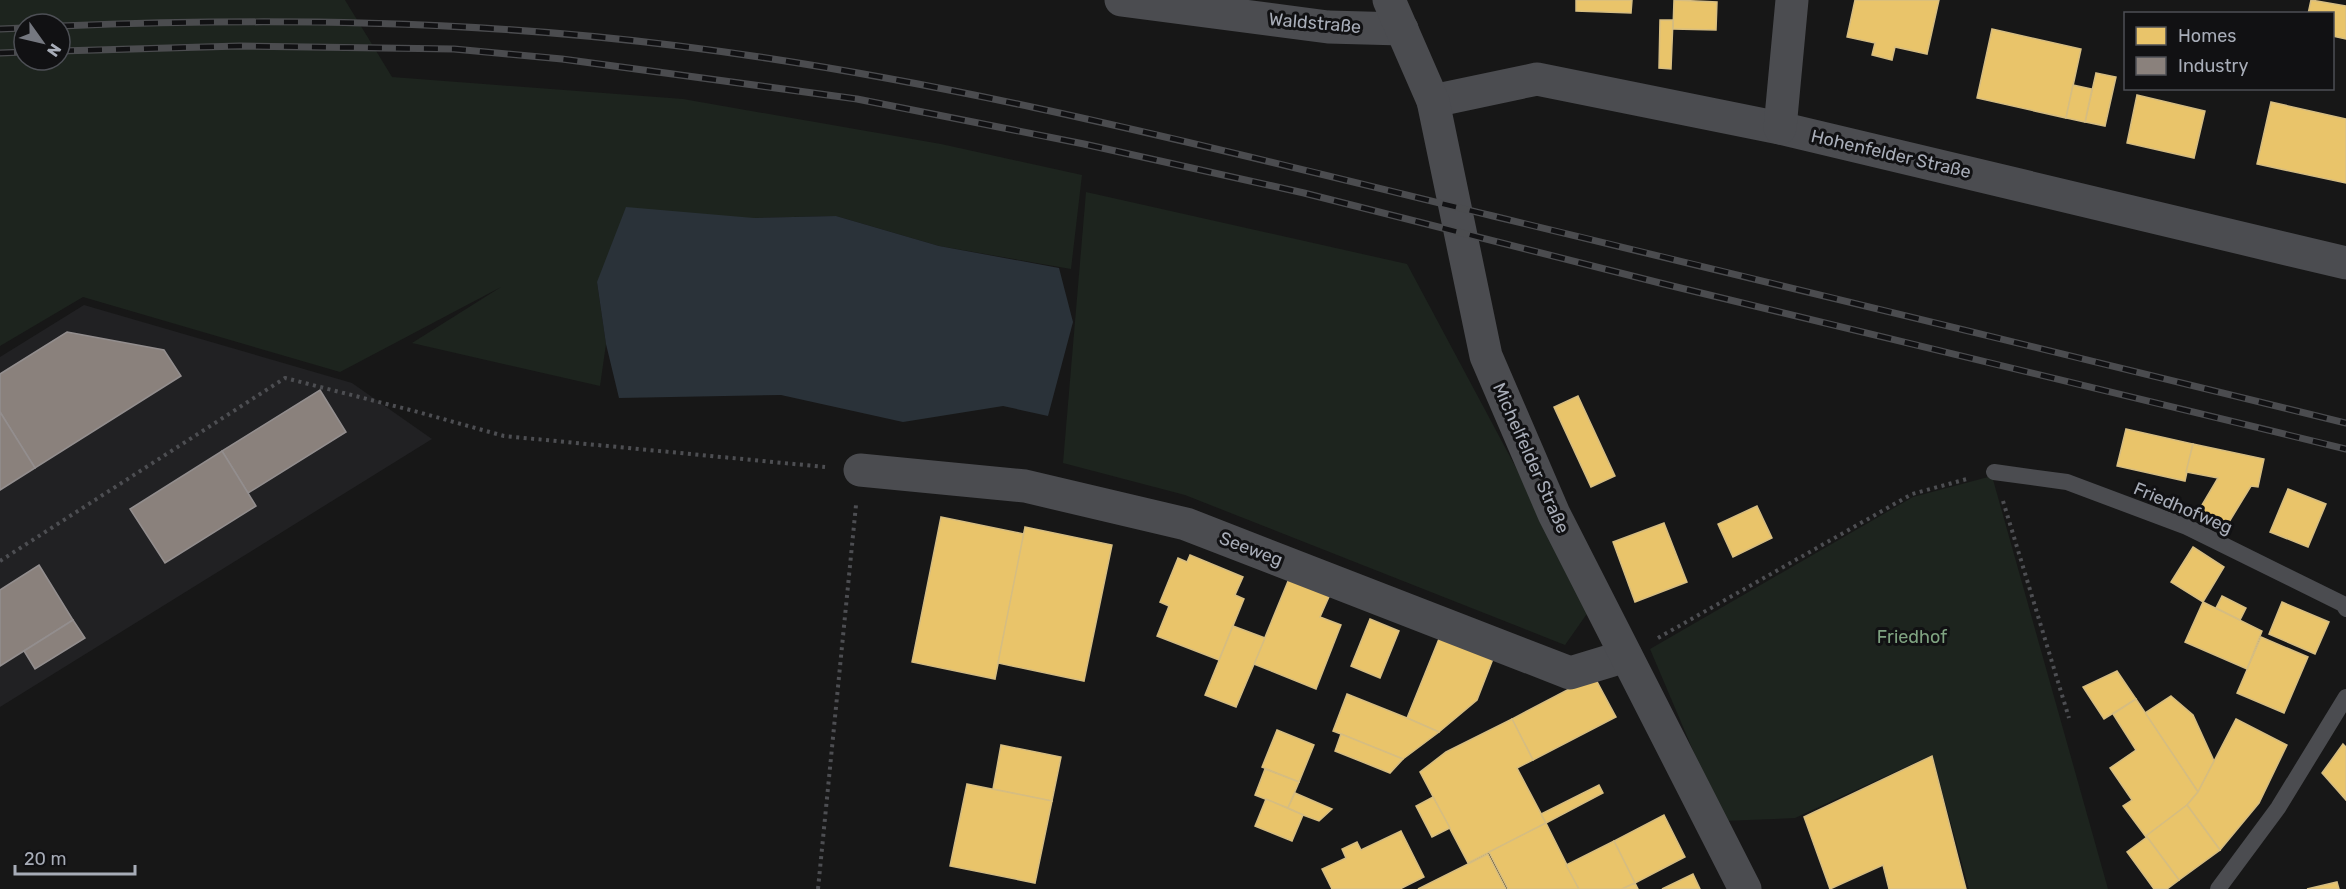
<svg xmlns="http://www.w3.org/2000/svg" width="2346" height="889" viewBox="0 0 2346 889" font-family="Rubik,sans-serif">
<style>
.built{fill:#212123}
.green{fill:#1d241e;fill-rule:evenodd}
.water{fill:#2a3239}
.homes{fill:#e9c46a;stroke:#d6bd81;stroke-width:1.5}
.industry{fill:#8a817c;stroke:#938e8e;stroke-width:1.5}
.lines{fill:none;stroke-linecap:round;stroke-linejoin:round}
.path{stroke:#4d4e52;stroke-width:4;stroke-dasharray:3 4.5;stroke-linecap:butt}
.service{stroke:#4b4c50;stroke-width:16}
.minor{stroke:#4b4c50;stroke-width:33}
.tertiary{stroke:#4b4c50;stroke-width:33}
.rail-casing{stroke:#4b4c4f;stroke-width:7}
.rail{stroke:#111113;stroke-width:4.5;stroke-dasharray:14;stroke-linecap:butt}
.labels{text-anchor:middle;stroke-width:6;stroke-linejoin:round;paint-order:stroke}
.street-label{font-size:18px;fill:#a8adb8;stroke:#111113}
.park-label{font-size:18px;fill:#7fa381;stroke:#111113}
</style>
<rect width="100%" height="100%" fill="#171717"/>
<polygon class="built" points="84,305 352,383 432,439 0,707 0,357"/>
<g class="green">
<path d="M0,0H345L392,77L683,99L941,144L1082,175L1071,269L939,246L836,216L754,218L597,282L606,344L600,386L412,343L501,287L340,372L83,297L0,346ZM24,24H60V60H24Z"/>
<polygon points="1086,192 1407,264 1591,608 1565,645 1185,495 1063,463"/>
<polygon points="1992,476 2108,889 1969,889 1932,755 1795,818 1723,821 1650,649 1913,497"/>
</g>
<polygon class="water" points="626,207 754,218 836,216 939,246 1059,268 1073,322 1048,416 1003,406 903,422 781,395 619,398 606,344 597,282"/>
<g class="homes">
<polygon points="1576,0 1632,0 1631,13 1576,11"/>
<polygon points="1674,0 1717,2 1716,30 1673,29"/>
<polygon points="1855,0 1939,0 1927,54 1895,47 1892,60 1872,55 1875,43 1847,37"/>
<polygon points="2311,0 2346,6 2346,39 2332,36 2332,14 2308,14"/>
<polygon points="1660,20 1673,20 1671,69 1659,68"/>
<polygon points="1992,29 2081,49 2066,118 1977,98"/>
<polygon points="2096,73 2116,77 2105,126 2085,122"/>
<polygon points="2073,85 2092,89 2085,122 2066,118"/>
<polygon points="2137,95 2205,111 2194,158 2127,143"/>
<polygon points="2271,102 2346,119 2346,183 2257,164"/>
<polygon points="1578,396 1615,476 1591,487 1554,407"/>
<polygon points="2126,429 2193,444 2185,481 2117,466"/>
<polygon points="2193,444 2264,459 2258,487 2251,486 2226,527 2199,510 2218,478 2186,472"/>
<polygon points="2288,489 2326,504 2308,547 2270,532"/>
<polygon points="1757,506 1772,538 1733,557 1718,524"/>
<polygon points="941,517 1024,534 995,679 912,662"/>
<polygon points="1664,523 1687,582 1635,602 1613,542"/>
<polygon points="1025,527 1112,545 1084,681 998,663"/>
<polygon points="2193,547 2224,567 2203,602 2171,582"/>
<polygon points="1190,555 1243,577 1235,595 1244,599 1219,660 1157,636 1169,606 1160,602 1178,558 1187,562"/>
<polygon points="1291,574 1332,590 1320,617 1341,625 1316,689 1254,664"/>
<polygon points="2222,596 2246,608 2240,620 2216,608"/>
<polygon points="2203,602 2262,631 2247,669 2185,642"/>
<polygon points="2282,602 2329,622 2315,654 2269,634"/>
<polygon points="1370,619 1399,631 1380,678 1351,666"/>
<polygon points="1233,626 1265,638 1236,707 1205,695"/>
<polygon points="1443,629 1496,651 1477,700 1439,732 1407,718"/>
<polygon points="2261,637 2308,657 2284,713 2237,693"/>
<polygon points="2117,671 2136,699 2104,719 2083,687"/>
<polygon points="1594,676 1616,717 1533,760 1512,719"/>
<polygon points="1347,694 1407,718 1439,732 1403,759 1341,734 1333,731"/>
<polygon points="2171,696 2193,715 2214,761 2198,792 2145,713"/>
<polygon points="2136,699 2198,792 2187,805 2146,837 2123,806 2132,800 2110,768 2136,750 2113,714"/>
<polygon points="1512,719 1533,760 1517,768 1546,823 1468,863 1420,772 1446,752"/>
<polygon points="2236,719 2287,745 2259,803 2220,850 2187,805 2198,792"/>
<polygon points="1277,730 1314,745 1299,782 1262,767"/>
<polygon points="1341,734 1403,759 1390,773 1335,751"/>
<polygon points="2343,744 2346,747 2346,800 2322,773"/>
<polygon points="1001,745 1061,757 1052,801 993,789"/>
<polygon points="1932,756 1966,889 1889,889 1883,865 1830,889 1804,817"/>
<polygon points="1265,769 1299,782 1288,808 1255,795"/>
<polygon points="967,784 1052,801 1035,883 950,866"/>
<polygon points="1599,785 1603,793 1546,823 1541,814"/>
<polygon points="1295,793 1332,809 1319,821 1303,815 1288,808"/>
<polygon points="1433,797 1450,828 1432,837 1416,806"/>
<polygon points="1266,799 1303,815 1292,841 1255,826"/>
<polygon points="2187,805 2220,850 2179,880 2146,836"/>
<polygon points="1664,815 1685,857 1635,883 1614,841"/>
<polygon points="1546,823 1579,889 1508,889 1489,852"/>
<polygon points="1401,831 1424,877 1400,889 1332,889 1322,869 1346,858 1342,849 1357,842 1361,850"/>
<polygon points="2147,837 2179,880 2167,889 2154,889 2127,852"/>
<polygon points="1614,841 1635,883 1622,889 1579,889 1566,865"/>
<polygon points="1488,854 1506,889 1418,889"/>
<polygon points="1693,874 1700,889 1662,889"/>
<polygon points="2337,882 2339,889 2307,889"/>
<polygon points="1635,883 1638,889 1622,889"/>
</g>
<g class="industry">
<polygon points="67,332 164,350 181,376 35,468 0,412 0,374"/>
<polygon points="320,390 346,432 248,493 222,451"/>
<polygon points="0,412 35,468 0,490"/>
<polygon points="222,451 256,506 165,563 130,509"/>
<polygon points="39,565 73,620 0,666 0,590"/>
<polygon points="73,620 85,638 35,669 24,651"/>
</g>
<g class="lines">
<g class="path">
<polyline points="2003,501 2069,718"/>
<polyline points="0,561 285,378 418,412 504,436 825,467"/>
<polyline points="1658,638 1912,494 1967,479"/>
<polyline points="818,889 856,505"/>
</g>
<g class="service">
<polyline points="1994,472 2067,482 2187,527 2343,604 2346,609"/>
<polyline points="2218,889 2278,808 2346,697"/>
</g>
<g class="minor">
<polyline points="1121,0 1328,27 1402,29"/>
<polyline points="1433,101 1537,79 1780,128 2346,263"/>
<polyline points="1780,128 1792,0"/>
<polyline points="860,470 1025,486 1186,524 1570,673 1626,656"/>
</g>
<polyline class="tertiary" points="1389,0 1433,101 1486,356 1554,514 1745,889"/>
<g class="rail-casing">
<g id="rail">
<path d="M60,26C267,18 474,20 679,46C955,80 1224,151 1493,216C1777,284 2062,354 2346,423"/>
<polyline points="0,29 24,28"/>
<polyline points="60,51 240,46 454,49 562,59 857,99 1084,144 1304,193 1660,283 2346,449"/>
<polyline points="0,53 24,52"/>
</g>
</g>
<use href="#rail" class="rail"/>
</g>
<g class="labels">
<g class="street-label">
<text transform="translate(1315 23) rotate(5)" y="6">Waldstraße</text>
<text transform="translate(1891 154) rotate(13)" y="6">Hohenfelder Straße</text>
<text transform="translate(1531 458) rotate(66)" y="6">Michelfelder Straße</text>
<text transform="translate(2183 508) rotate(23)" y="6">Friedhofweg</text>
<text transform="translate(1251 549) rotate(21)" y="6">Seeweg</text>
</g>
<g class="park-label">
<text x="1912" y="643">Friedhof</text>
</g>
</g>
<rect x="2124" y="12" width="210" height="78" fill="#111113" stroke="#4d4f55" stroke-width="1.5"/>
<rect x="2136" y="27" width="30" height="18" fill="#e9c46a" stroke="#4d4f55" stroke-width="1.5"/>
<text x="2178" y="42" font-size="18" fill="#a8adb8">Homes</text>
<rect x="2136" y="57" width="30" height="18" fill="#8a817c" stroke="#4d4f55" stroke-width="1.5"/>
<text x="2178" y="72" font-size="18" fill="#a8adb8">Industry</text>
<g transform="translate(42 42) rotate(124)"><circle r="28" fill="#111113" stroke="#4d4f55" stroke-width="1.5"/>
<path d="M0-4.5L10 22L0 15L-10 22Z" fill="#757880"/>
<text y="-9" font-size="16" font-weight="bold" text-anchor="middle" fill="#a8adb8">N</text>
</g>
<path d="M15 865v9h120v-9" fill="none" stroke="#a8adb8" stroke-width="3"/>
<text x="24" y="865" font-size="18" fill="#a8adb8" stroke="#111113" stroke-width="4.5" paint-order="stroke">20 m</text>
</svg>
